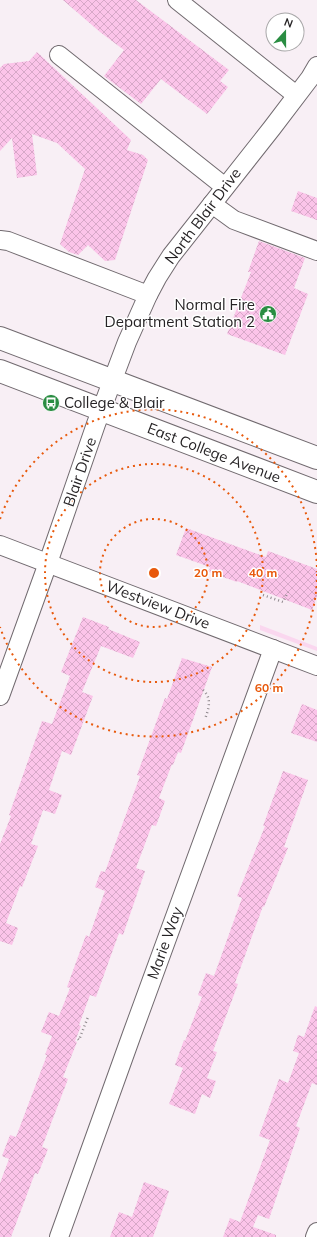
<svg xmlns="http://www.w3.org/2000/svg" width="317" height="1237" viewBox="0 0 317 1237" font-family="Mulish,sans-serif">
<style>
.grass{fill:#fad7ef}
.building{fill:url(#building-cross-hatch)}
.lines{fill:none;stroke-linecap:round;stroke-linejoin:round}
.minor-casing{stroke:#716a6f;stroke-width:20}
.major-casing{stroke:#716a6f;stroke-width:24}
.path{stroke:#8f898d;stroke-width:2.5;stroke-dasharray:1 3;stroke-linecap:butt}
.minor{stroke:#fff;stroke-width:18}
.major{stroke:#fff;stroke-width:22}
.ring{fill:none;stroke:#e8590c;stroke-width:2;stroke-dasharray:2 4}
.labels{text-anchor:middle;stroke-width:3;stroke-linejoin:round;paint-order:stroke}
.street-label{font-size:15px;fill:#262325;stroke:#fff}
.poi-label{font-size:15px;fill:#262325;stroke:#fff;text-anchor:end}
.centre{fill:#e8590c;stroke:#fff;stroke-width:2}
.ring-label{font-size:12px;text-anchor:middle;font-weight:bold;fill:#e8590c;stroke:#fff;stroke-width:3;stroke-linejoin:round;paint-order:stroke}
</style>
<defs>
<pattern id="building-cross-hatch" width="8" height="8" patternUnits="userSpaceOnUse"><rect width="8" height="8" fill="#fbc4e9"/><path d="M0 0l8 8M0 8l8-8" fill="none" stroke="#d7a8c8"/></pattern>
</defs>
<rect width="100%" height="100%" fill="#f8eff5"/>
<polygon class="grass" points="260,625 317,647 317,651 260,630"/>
<g class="building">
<polygon points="63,0 136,0 229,70 220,81 228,87 207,114 161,79 141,104 104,76 124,50 100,32"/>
<polygon points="37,52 131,140 127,150 143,155 148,160 115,260 105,261 88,245 78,255 69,252 60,244 85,169 57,143 32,134 37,175 17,178 12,138 0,151 0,68 4,64 29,61"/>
<polygon points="298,191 317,198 317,220 291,211"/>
<polygon points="259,241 305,258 294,288 308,294 285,355 227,334 251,272 248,272"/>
<polygon points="186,528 266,557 268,551 317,569 317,596 312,610 237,581 237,582 209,572 210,567 176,555"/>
<polygon points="83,617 109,627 108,629 140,642 133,658 101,646 82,692 93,696 71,755 62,751 49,790 62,795 55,814 43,810 31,844 38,846 22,887 20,886 6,923 18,928 12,945 0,941 0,844 11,816 9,815 42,721 52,724 70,676 61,672"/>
<polygon points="182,658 212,667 181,753 178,752 173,765 172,764 159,798 165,801 156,826 152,825 136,868 145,871 123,935 119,933 96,997 90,995 79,1025 81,1026 75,1041 77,1042 63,1077 68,1079 42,1147 48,1149 38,1174 35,1173 11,1237 0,1237 0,1183 9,1159 2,1156 10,1135 16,1137 47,1055 45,1055 52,1036 41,1032 49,1012 59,1016 70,988 67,987 86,935 89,937 105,891 95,887 101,871 105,872 140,776 137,775 165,698 167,699"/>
<polygon points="302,704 317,710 317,742 291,733"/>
<polygon points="283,771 308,780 284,847 288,848 264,907 263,906 235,983 238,984 213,1051 217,1052 207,1078 216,1081 210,1098 202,1094 195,1114 169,1104 183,1068 175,1065 184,1040 185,1041 202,997 198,995 206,973 214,976 242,898 237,896 265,826 263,826"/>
<polygon points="315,1006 317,1007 317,1085 312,1083 296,1126 300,1128 269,1219 258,1215 253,1227 276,1235 276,1237 223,1237 230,1218 240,1222 270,1140 259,1136 279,1079 288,1083 299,1053 293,1051 298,1035 304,1037"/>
<polygon points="144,1182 169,1191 153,1237 110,1237 119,1212 132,1217"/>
</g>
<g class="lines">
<g class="minor-casing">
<g id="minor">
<polyline points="177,0 296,95"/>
<polyline points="59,55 225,187"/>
<polyline points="212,204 234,220 317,251"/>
<polyline points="0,240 8,241 148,295"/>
<polyline points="0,545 317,666"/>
<polyline points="0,696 48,563 96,424 127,342 148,295 157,278 171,256 272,128 310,78 317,66"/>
<polyline points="59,1237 132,1034 273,649"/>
<polyline points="315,1237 317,1232"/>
</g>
</g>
<g class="major-casing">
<g id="major">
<polyline points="0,338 317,458"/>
<polyline points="0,371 317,492"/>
</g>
</g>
<g class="path">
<polyline points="263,595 283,602 288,592"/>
<path d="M203,690C212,698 209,708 205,719"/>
<polyline points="78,1039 79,1040 88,1017"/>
</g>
<use href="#minor" class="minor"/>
<use href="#major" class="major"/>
</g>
<g class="ring">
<circle cx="154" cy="573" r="54"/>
<circle cx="154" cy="573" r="109"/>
<path d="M317 574A163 163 0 0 1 0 627M0 519A163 163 0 0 1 317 572"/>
</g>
<defs>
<g id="civic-disc" transform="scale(0.9)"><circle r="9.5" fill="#2a8d42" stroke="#fff"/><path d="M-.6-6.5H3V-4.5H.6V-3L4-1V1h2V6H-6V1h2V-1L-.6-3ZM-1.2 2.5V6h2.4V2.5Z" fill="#fff"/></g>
<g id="bus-disc" transform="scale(0.9)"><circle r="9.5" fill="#2a8d42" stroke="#fff"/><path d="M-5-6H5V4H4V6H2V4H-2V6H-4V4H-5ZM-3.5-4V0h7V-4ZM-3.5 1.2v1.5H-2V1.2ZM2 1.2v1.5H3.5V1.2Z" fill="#fff"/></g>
</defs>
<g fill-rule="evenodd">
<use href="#civic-disc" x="268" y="314"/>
<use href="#bus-disc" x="51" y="403"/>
</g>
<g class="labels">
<g class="street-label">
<text transform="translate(203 216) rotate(-53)" y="5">North Blair Drive</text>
<text transform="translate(214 453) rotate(21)" y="5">East College Avenue</text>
<text transform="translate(80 472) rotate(-71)" y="5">Blair Drive</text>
<text transform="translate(158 605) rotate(21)" y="5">Westview Drive</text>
<text transform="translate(165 943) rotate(-70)" y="5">Marie Way</text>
</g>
<g class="poi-label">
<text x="255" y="310">Normal Fire<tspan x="255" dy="17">Department Station 2</tspan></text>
<text x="64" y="408" text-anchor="start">College &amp; Blair</text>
</g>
</g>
<circle cx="154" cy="573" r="6" class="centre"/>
<g class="ring-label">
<text x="208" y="577">20 m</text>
<text x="263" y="577">40 m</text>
<text x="269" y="692">60 m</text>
</g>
<g transform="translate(285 32) rotate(21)"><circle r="19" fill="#ffffff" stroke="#a8a7a8"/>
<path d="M0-3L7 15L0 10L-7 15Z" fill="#2a8d42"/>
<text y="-6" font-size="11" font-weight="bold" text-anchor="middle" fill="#262325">N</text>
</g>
</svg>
